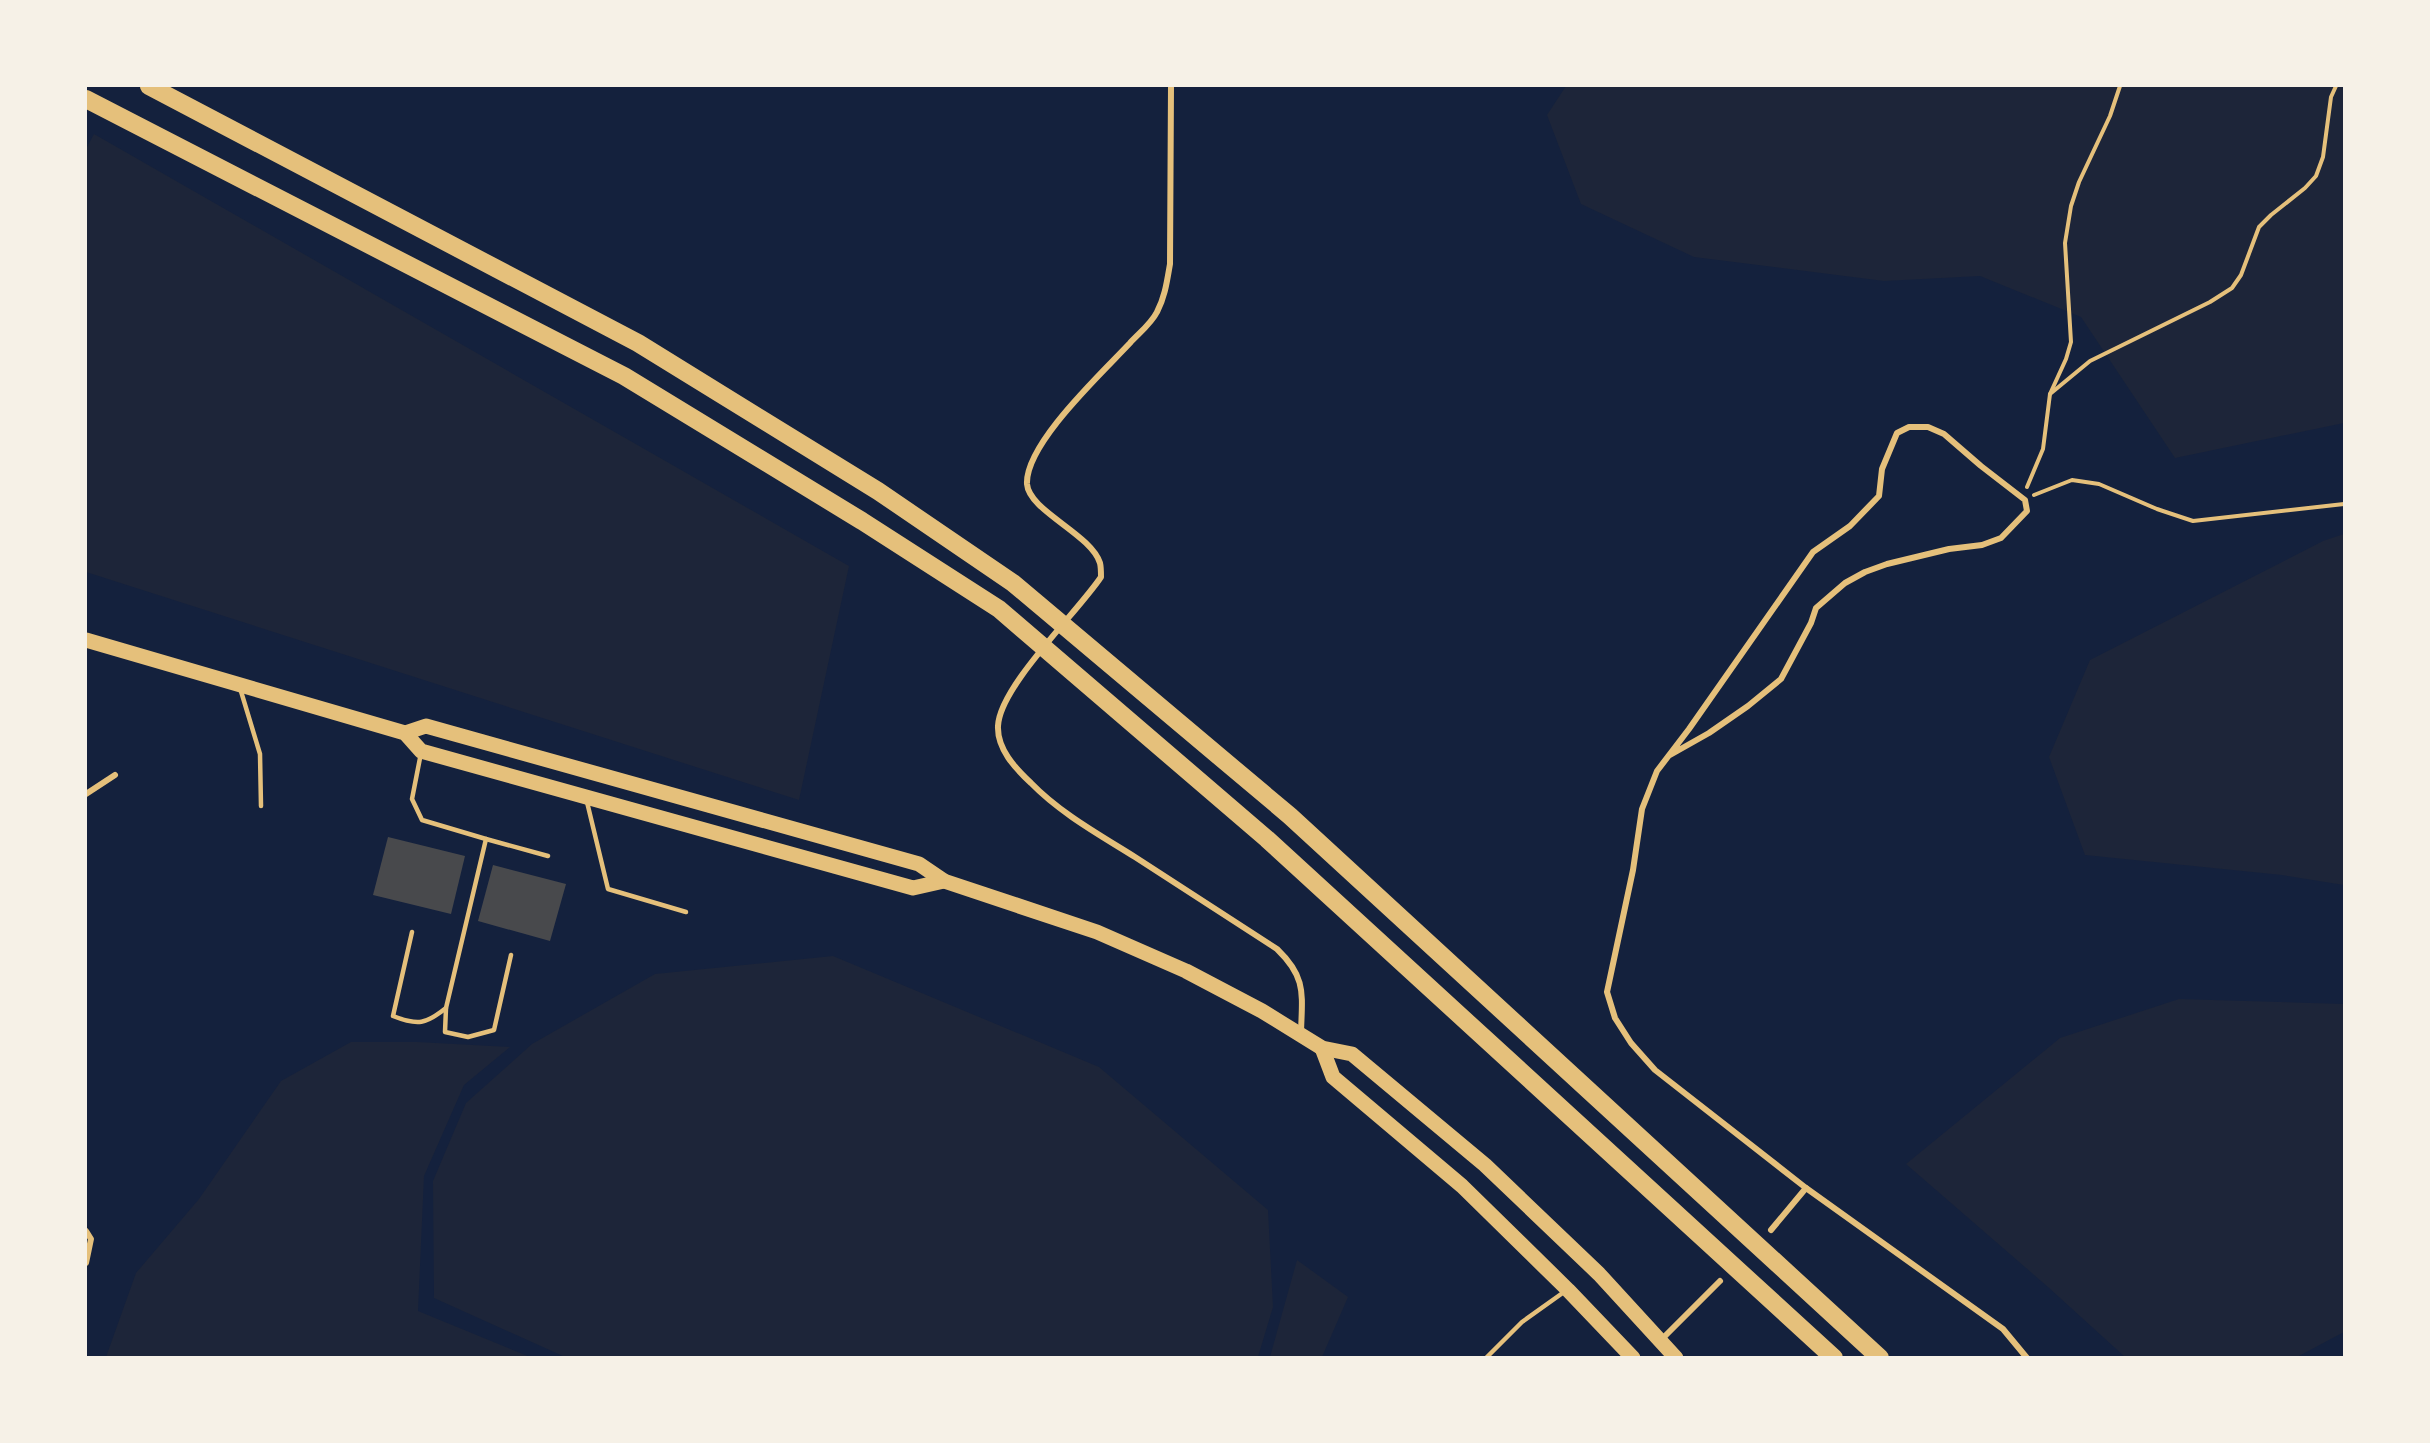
<svg xmlns="http://www.w3.org/2000/svg" width="2430" height="1443" viewBox="0 0 2430 1443" font-family="Spectral,serif">
<style>
.green{fill:#1d2539}
.building{fill:#48494c}
.lines{fill:none;stroke-linecap:round;stroke-linejoin:round}
.path{stroke:#e5c07b;stroke-width:4}
.service{stroke:#e5c07b;stroke-width:4.5}
.minor{stroke:#e5c07b;stroke-width:6}
.primary{stroke:#e5c07b;stroke-width:15}
.motorway{stroke:#e5c07b;stroke-width:18}
</style>
<rect width="100%" height="100%" fill="#14213d"/>
<g class="green">
<polygon points="1566,86 2344,86 2344,423 2175,458 2081,317 1980,276 1884,281 1694,257 1581,204 1547,115"/>
<polygon points="94,134 849,566 799,800 86,572 86,149"/>
<polygon points="2344,534 2344,885 2282,875 2085,855 2049,757 2090,660 2323,541"/>
<polygon points="833,956 1099,1067 1268,1210 1273,1307 1258,1357 565,1357 434,1298 433,1181 466,1103 532,1044 655,974"/>
<polygon points="2179,999 2344,1004 2344,1332 2297,1357 2125,1357 2048,1287 1906,1164 2060,1038"/>
<polygon points="351,1042 417,1042 510,1047 464,1085 424,1176 418,1311 530,1357 106,1357 136,1273 199,1199 281,1081"/>
<polygon points="1297,1260 1348,1297 1322,1357 1270,1357"/>
</g>
<g class="building">
<polygon points="388,837 465,856 451,914 373,895"/>
<polygon points="493,865 566,884 550,941 478,921"/>
</g>
<g class="lines">
<g class="path">
<polyline points="2050,394 2090,361 2210,302 2232,288 2241,275 2259,227 2271,215 2305,188 2316,176 2323,157 2331,97 2336,86"/>
<polyline points="2027,487 2043,449 2050,394 2066,359 2071,342 2065,243 2071,206 2079,182 2110,116 2120,86"/>
<polyline points="2034,495 2072,480 2099,484 2157,509 2193,521 2344,504"/>
</g>
<g class="service">
<polyline points="240,688 260,754 261,806"/>
<polyline points="587,802 608,889 686,912"/>
<polyline points="486,839 548,856"/>
<path d="M412,932L393,1016C418,1026 426,1024 446,1008L486,839L422,820L412,799L421,753"/>
<polyline points="446,1008 445,1032 468,1037 494,1030 511,955"/>
<polyline points="1486,1358 1522,1322 1564,1292"/>
</g>
<g class="minor">
<path d="M1171,86L1170,264C1167,281 1165,297 1157,312C1151,324 1138,334 1130,343C1102,373 1025,444 1027,484C1029,511 1091,534 1100,563C1101,567 1101,573 1101,577C1077,613 1000,686 998,726C997,749 1015,768 1031,783C1060,813 1100,835 1135,857C1182,887 1229,918 1277,949C1307,978 1302,994 1301,1033"/>
<polyline points="1670,755 1709,733 1748,706 1781,679 1811,623 1816,608 1845,583 1865,572 1887,564 1949,549 1982,545 2001,538 2027,511 2025,500 1981,466 1944,434 1928,427 1909,427 1897,433 1882,469 1879,496 1850,526 1813,552 1689,729 1657,771 1642,809 1633,870 1607,992 1615,1018 1631,1043 1655,1070 1806,1188 2003,1329 2027,1358"/>
<polyline points="86,794 115,775"/>
<polyline points="1771,1230 1806,1188"/>
<polyline points="86,1231 91,1239 86,1263"/>
<polyline points="1661,1340 1720,1281"/>
</g>
<g class="primary">
<polyline points="86,640 405,733 421,751 913,888 944,881"/>
<polyline points="405,733 426,726 919,864 944,881 1097,932 1186,971 1262,1011 1322,1048 1352,1054 1485,1165 1599,1274 1676,1358"/>
<polyline points="1322,1048 1333,1077 1462,1186 1568,1290 1633,1358"/>
</g>
<g class="motorway">
<polyline points="149,86 638,343 878,491 1013,583 1290,816 1880,1358"/>
<polyline points="86,99 624,376 862,521 999,609 1267,839 1834,1358"/>
</g>
</g>
<rect width="2430" height="1443" fill="none" stroke="#f6f1e7" stroke-width="174"/>
</svg>
